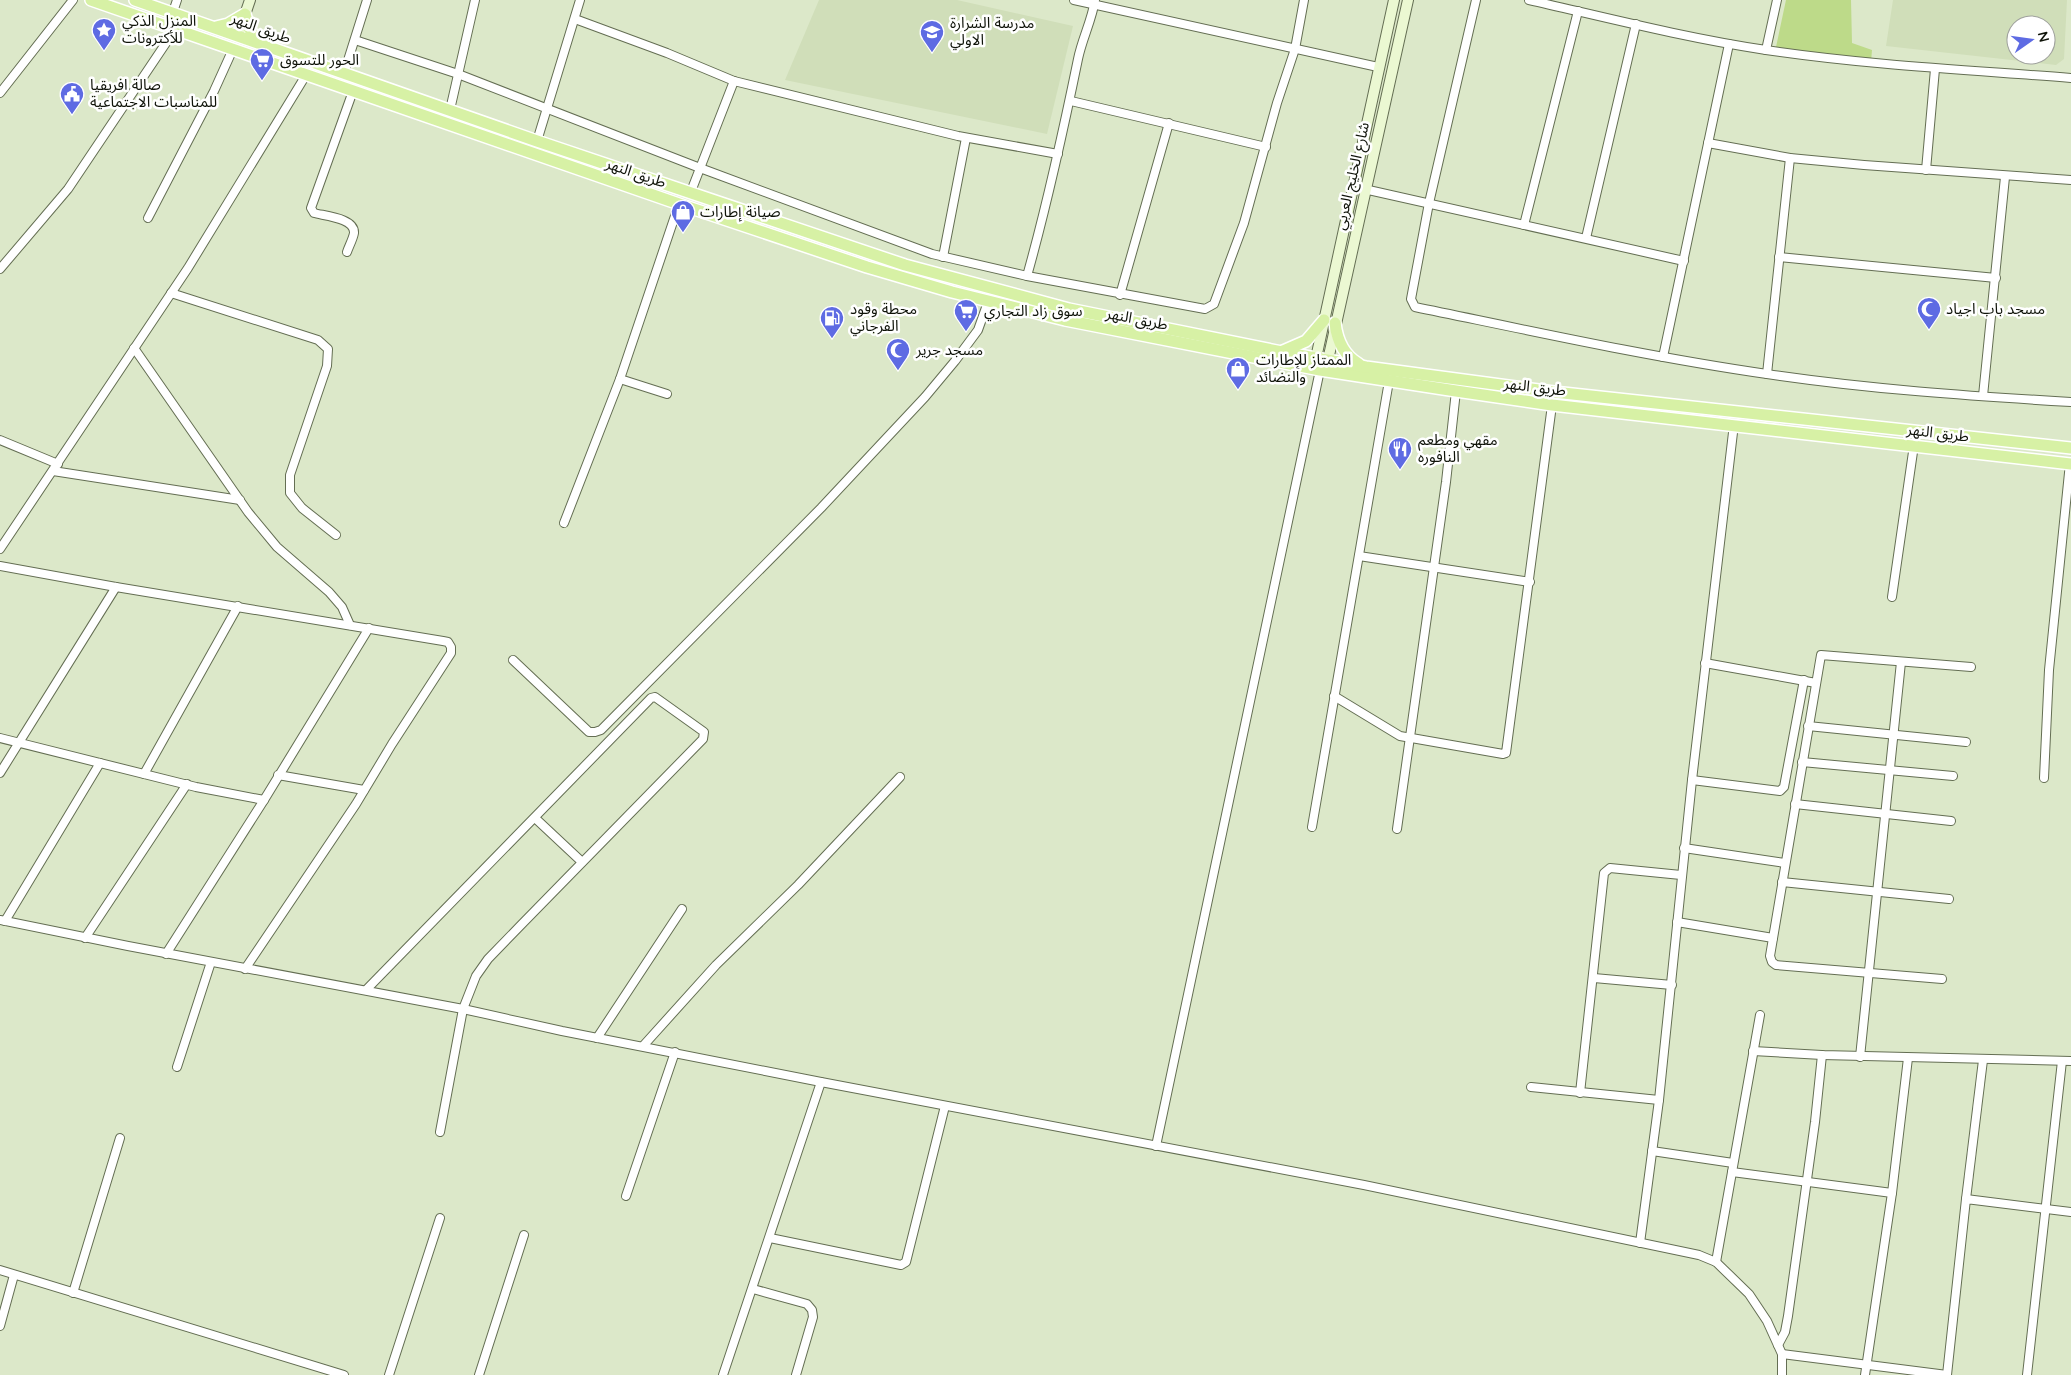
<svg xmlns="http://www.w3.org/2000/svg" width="2071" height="1375" viewBox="0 0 2071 1375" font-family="Quicksand,'Noto Sans Arabic',sans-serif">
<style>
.built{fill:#d0deb9;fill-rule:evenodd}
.green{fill:#bdda89}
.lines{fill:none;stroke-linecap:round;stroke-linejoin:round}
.street-casing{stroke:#646e53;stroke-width:10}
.secondary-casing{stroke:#646e53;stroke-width:12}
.primary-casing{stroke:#fff;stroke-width:14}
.street{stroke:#fff;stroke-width:8}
.secondary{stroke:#ebf8d2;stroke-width:10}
.primary{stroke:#d7f1a5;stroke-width:11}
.labels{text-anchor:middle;stroke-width:5;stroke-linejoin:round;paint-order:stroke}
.poi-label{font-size:15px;fill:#0f1309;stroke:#fff;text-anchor:start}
.street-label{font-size:15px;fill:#0f1309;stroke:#fff}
</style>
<rect width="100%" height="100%" fill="#dce8c9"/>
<g class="built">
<polygon points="819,0 957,0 1073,26 1047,134 785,80"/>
<path d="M1893,0H2067L2064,59L2056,65L1886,46ZM2016,25H2046V55H2016Z"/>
</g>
<polygon class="green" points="1786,0 1851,0 1852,43 1872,50 1871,62 1776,47"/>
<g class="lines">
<g class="street-casing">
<g id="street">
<polyline points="1074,0 1378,67"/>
<path d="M1476,0L1429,203L1411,299L1415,307C1532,331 1649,357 1767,374C1868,389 1969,396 2071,402"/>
<path d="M1529,0C1608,18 1686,38 1766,50C1867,65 1969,70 2071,78"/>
<polyline points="173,12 177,0"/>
<polyline points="575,19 667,53 734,81 958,136 1058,154"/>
<polyline points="355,40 458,74 700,168 932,254 1027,276 1205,309 1214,304 1244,223 1277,103 1295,49 1304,0"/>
<polyline points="1766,50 1777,0"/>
<polyline points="344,73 367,0"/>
<polyline points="0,93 73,0"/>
<polyline points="1071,101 1266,147"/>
<polyline points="447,123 475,0"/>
<polyline points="537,141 580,0"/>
<polyline points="1708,143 1790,158 1864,165 2071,180"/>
<polyline points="1926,170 1935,69"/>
<polyline points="1364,189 1684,261"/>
<polyline points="690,194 734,81"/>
<polyline points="148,218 214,91 233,49"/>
<polyline points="1524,225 1578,11"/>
<polyline points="1586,238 1636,24"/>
<path d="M347,252C349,246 353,239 354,233C355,218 325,216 314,213L311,208L353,91"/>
<polyline points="943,257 966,138"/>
<polyline points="1779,257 1996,278"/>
<polyline points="0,269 68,189 176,28"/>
<path d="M1027,276C1047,205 1063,132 1078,59C1082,39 1092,20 1095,0"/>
<polyline points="171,293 318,340 328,349 327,366 290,475 290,493 302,508 336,535"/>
<polyline points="1120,295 1169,123"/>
<polyline points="134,348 248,512 277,547 329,592 342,607 350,625"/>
<polyline points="1663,357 1729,44"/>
<polyline points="1767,374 1790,158"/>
<polyline points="620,379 667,394"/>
<polyline points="1983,396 2005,177"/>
<polyline points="0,440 58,464"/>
<polyline points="53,471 240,500"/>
<polyline points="564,523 620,379 679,204"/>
<polyline points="0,549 188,268 306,75"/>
<polyline points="1359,556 1530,582"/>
<polyline points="0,566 116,587 443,641 448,642 451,647 451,653 392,744 356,804 245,969"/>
<polyline points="1892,597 1914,445"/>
<polyline points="513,660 589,732 595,732 601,730 821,508 925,397 955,361 978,330 988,302"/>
<polyline points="1705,663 1816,683"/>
<polyline points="1334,696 1400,736 1503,754 1506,753 1552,405"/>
<polyline points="1808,726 1966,742"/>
<polyline points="0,738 196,787 264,800"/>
<polyline points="1802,762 1953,776"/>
<polyline points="0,773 116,587"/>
<polyline points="144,774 238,606"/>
<polyline points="278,775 364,790"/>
<polyline points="2044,778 2049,670 2070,463"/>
<polyline points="1692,780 1780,791 1784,787 1804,680"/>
<polyline points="1795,804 1951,821"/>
<polyline points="535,818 582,862"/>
<polyline points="1312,827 1389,381"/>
<polyline points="1397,829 1446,482 1456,391"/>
<polyline points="1684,848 1785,863"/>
<polyline points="1782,882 1949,899"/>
<polyline points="0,920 128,946 463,1009 562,1031 821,1082 1364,1185 1699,1255 1716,1262 1749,1294 1767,1321 1782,1354 1782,1375"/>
<polyline points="5,921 100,763"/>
<polyline points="1677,922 1773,938"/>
<polyline points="85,938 187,784"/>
<polyline points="166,954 264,800 369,628"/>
<polyline points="1594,978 1672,985"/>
<polyline points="1942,979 1776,965 1772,962 1770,956 1821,655 1971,667"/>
<polyline points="366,990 651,698 655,697 704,732 703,739 520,926 488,959 476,976 463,1009 440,1132"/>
<polyline points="597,1038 682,909"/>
<polyline points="643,1046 716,965 798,885 900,777"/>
<polyline points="1753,1051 1822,1055 2071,1061"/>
<polyline points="1860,1057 1901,662"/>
<polyline points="177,1067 211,962"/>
<polyline points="1531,1087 1659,1100"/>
<polyline points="1580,1093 1604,873 1610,868 1681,875"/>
<polyline points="1156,1146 1320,370"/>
<polyline points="1652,1151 1733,1163"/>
<polyline points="1732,1172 1892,1193"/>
<polyline points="626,1196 675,1052"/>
<polyline points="1966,1199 1983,1060"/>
<polyline points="770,1238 901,1265 906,1262 945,1106"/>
<polyline points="1640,1243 1659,1100 1692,780 1734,424"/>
<polyline points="1716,1262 1760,1015"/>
<polyline points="0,1270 344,1375"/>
<polyline points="753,1289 807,1304 812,1310 813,1317 796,1375"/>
<polyline points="73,1293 120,1138"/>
<polyline points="0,1326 14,1275"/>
<polyline points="1778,1345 1785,1332 1788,1316 1815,1122 1822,1055"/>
<polyline points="1782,1354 1947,1375"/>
<polyline points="389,1375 440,1218"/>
<polyline points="479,1375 524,1235"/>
<polyline points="723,1375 821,1082"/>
<polyline points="1865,1375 1892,1193 1908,1058"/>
<polyline points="1947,1375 1966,1199 2071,1212"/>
<polyline points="2027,1375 2062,1061"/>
</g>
</g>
<g class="secondary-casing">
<g id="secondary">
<polyline points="238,35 250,0"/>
<polyline points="1316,358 1394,0"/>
<polyline points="1328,360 1408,0"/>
</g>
</g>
<g class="primary-casing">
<g id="primary">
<polyline points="91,0 679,204 867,267 952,292 1065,320 1320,370 1456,391 1552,405 2071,464"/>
<polyline points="135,0 537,141 905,265 1069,309 1282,352 1366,367 1554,392 2071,448"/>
<polyline points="216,27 228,24 245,14 249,28 258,42"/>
<path d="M1335,323C1337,340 1343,355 1359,364"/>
<polyline points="1283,351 1306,341 1324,320"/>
</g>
</g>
<use href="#street" class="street"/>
<use href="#secondary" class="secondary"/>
<use href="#primary" class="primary"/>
</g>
<defs>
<g id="sight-pin" transform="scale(1.25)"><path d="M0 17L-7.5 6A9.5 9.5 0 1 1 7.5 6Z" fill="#5e6be3" stroke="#fff"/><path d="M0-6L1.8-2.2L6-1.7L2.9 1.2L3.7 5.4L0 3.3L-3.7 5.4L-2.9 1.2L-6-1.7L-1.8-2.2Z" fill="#fff"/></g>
<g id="school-pin" transform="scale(1.25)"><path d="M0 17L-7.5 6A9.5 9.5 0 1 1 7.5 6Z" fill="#5e6be3" stroke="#fff"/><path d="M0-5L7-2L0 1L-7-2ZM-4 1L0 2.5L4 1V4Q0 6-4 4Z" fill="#fff"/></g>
<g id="supermarket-pin" transform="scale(1.25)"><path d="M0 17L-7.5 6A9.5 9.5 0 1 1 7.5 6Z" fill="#5e6be3" stroke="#fff"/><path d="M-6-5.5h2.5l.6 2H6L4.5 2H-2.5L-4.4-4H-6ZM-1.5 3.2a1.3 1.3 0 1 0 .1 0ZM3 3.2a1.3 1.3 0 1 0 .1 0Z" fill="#fff"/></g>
<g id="civic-pin" transform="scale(1.25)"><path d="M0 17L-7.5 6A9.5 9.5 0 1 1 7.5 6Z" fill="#5e6be3" stroke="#fff"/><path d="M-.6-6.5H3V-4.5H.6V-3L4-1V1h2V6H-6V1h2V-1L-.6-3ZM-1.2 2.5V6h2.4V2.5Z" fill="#fff"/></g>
<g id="shop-pin" transform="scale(1.25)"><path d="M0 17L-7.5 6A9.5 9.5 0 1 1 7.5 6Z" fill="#5e6be3" stroke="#fff"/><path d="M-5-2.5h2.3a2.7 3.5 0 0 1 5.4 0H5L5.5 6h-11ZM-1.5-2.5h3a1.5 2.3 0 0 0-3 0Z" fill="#fff"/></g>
<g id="mosque-pin" transform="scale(1.25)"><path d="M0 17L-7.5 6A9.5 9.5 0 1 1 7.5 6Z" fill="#5e6be3" stroke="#fff"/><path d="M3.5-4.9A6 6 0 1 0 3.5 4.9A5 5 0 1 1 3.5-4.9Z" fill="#fff"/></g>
<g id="fuel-pin" transform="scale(1.25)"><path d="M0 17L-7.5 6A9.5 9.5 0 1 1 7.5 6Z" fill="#5e6be3" stroke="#fff"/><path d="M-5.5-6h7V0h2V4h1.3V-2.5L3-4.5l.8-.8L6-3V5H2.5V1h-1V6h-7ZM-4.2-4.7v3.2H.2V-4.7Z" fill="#fff"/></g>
<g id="restaurant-pin" transform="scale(1.25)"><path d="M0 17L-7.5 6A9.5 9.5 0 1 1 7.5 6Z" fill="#5e6be3" stroke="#fff"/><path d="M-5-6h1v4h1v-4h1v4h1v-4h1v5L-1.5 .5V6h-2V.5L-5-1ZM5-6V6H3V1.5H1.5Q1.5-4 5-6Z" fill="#fff"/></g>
</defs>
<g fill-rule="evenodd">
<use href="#sight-pin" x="104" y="30"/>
<use href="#school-pin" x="932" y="32"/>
<use href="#supermarket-pin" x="262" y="60"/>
<use href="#civic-pin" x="72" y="94"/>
<use href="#shop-pin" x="683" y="212"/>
<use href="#mosque-pin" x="1929" y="309"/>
<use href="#supermarket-pin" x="966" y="311"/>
<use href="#fuel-pin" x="832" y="318"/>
<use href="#mosque-pin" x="898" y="350"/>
<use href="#shop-pin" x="1238" y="369"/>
<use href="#restaurant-pin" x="1400" y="449"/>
</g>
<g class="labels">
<g class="poi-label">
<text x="122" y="26">المنزل الذكي<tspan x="122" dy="17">للأكترونات</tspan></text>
<text x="950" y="28">مدرسة الشرارة<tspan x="950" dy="17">الاولي</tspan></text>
<text x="280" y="65">الحور للتسوق</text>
<text x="90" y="90">صالة افريقيا<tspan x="90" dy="17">للمناسبات الاجتماعية</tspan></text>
<text x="700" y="217">صيانة إطارات</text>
<text x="850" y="314">محطة وقود<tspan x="850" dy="17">الفرجاني</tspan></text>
<text x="1946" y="314">مسجد باب اجياد</text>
<text x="984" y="316">سوق زاد التجاري</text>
<text x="916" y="355">مسجد جرير</text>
<text x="1256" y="365">الممتاز للإطارات<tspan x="1256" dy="17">والنضائد</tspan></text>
<text x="1418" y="445">مقهي ومطعم<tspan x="1418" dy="17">النافوره</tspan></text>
</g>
<g class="street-label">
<text transform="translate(261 28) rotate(20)" y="5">طريق النهر</text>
<text transform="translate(636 173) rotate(19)" y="5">طريق النهر</text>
<text transform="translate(1352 176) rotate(-77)" y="5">شارع الخليج العربي</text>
<text transform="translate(1137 319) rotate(11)" y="5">طريق النهر</text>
<text transform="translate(1535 387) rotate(7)" y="5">طريق النهر</text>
<text transform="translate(1938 433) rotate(7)" y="5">طريق النهر</text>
</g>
</g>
<g transform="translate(2031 40) rotate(76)"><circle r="24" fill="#ffffff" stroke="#9fa19d"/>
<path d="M0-4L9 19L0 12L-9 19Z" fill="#5e6be3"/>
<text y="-8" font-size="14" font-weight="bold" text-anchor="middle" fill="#0f1309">N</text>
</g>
</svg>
